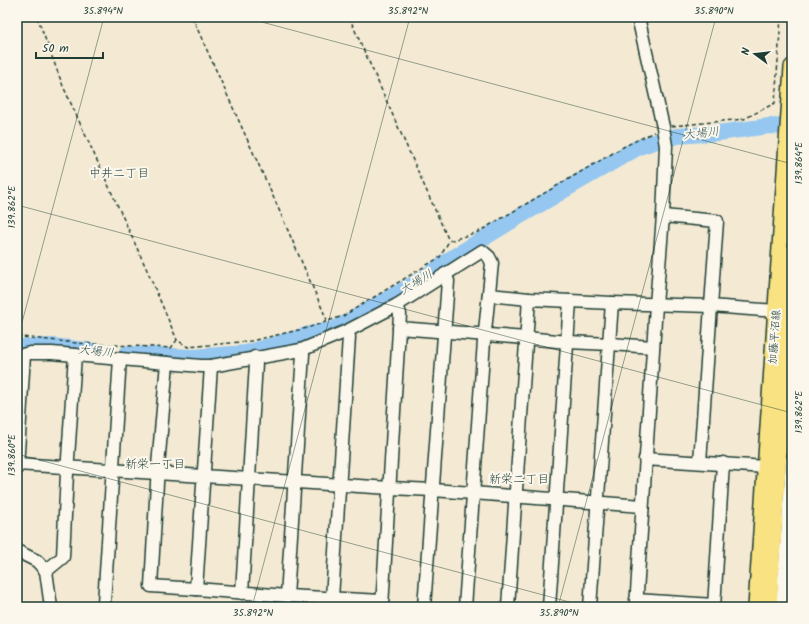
<svg xmlns="http://www.w3.org/2000/svg" width="809" height="624" viewBox="0 0 809 624" font-family="Kalam,'Klee One',sans-serif">
<style>
.lines{fill:none;stroke-linecap:round;stroke-linejoin:round}
.river{stroke:#95c7f1;stroke-width:16}
.minor-casing{stroke:#1f3d34;stroke-width:15}
.major-casing{stroke:#1f3d34;stroke-width:18}
.path{stroke:#1f3d34;stroke-width:1.5;stroke-dasharray:4 3;stroke-linecap:butt}
.minor{stroke:#fbf7ec;stroke-width:12}
.major{stroke:#f8e281;stroke-width:15}
.ticks{fill:none;stroke:#1f3d34;stroke-width:1;stroke-opacity:0.45}
.labels{text-anchor:middle;stroke-width:4;stroke-linejoin:round;paint-order:stroke}
.street-label{font-size:11px;fill:#1f3d34;stroke:#fbf7ec}
.water-label{font-size:12px;font-style:italic;fill:#37595a;stroke:#fbf7ec}
.neighbourhood-label{font-size:12px;fill:#1f3d34;stroke:#fbf7ec}
.neatline{fill:none;stroke:#1f3d34;stroke-width:1.5}
.ticks-label{font-size:10px;text-anchor:middle;fill:#1f3d34}
</style>
<rect width="100%" height="100%" fill="#f4ead3"/>
<filter id="ink" filterUnits="userSpaceOnUse"><feTurbulence type="fractalNoise" baseFrequency=".025" numOctaves="2"/><feDisplacementMap in="SourceGraphic" scale="8" xChannelSelector="R" yChannelSelector="G"/><feConvolveMatrix kernelMatrix="1 2 1 2 8 2 1 2 1" color-interpolation-filters="sRGB"/></filter>
<g filter="url(#ink)">
<g class="lines">
<g class="river">
<polyline points="17,347 53,346 93,351"/>
<polyline points="126,354 193,357 246,353 310,334 335,329 424,278 453,257 512,221 573,185 639,147 657,141 677,136 718,133 769,126 792,127"/>
</g>
<g class="minor-casing">
<g id="minor">
<polyline points="663,216 717,221 700,462"/>
<polyline points="489,295 529,299 612,303 711,306 776,311"/>
<polyline points="399,328 526,338 568,342 610,344 653,347"/>
<polyline points="17,356 30,353 52,353 201,366 211,366 301,350 347,331 397,305 482,251 489,257 492,263 484,341 465,607"/>
<polyline points="167,363 158,466 151,586 196,589 287,596 382,601"/>
<polyline points="645,459 766,467"/>
<polyline points="17,464 390,488 433,490 642,506"/>
<polyline points="17,468 24,355"/>
<polyline points="17,551 37,561 46,571 51,607"/>
<polyline points="46,571 63,557 67,473 75,355"/>
<polyline points="196,589 211,366"/>
<polyline points="242,593 256,363 255,357"/>
<polyline points="287,596 303,354 301,350"/>
<polyline points="332,598 349,337 347,331"/>
<polyline points="636,600 714,605"/>
<polyline points="105,607 104,603 120,359"/>
<polyline points="382,607 400,314 397,305"/>
<polyline points="424,607 448,281 445,274"/>
<polyline points="508,607 529,299"/>
<polyline points="549,607 570,301"/>
<polyline points="590,607 612,303"/>
<polyline points="636,607 656,305 663,216 666,146 663,127 638,17"/>
<polyline points="714,607 723,463"/>
<polyline points="782,607 792,460"/>
</g>
</g>
<g class="major-casing">
<g id="major">
<polyline points="756,607 792,67"/>
<polyline points="769,607 792,253"/>
</g>
</g>
<g class="path">
<polyline points="37,17 63,86 147,270 177,340"/>
<polyline points="192,17 276,203 327,320"/>
<polyline points="349,17 449,241"/>
<polyline points="672,126 744,119 775,103 781,17"/>
<polyline points="17,329 21,337"/>
<polyline points="17,338 21,337 76,343 171,348 177,340 188,347 251,341 307,328 343,316 440,257 449,241 478,232 625,146 654,132"/>
</g>
<use href="#minor" class="minor"/>
<use href="#major" class="major"/>
</g>
</g>
<path class="ticks" d="M243,17L792,164M17,205L792,413M17,341L104,17M17,454L588,607M252,607L410,17M558,607L716,17"/>
<g class="labels">
<g class="street-label">
<text transform="translate(774 337) rotate(-86)" y="4">加藤平沼線</text>
</g>
<g class="water-label">
<text transform="translate(701 133) rotate(-6)" y="4">大場川</text>
<text transform="translate(416 282) rotate(-31)" y="4">大場川</text>
<text transform="translate(96 351) rotate(6)" y="4">大場川</text>
</g>
<g class="neighbourhood-label">
<text x="119" y="177">中井二丁目</text>
<text x="155" y="468">新栄一丁目</text>
<text x="519" y="483">新栄二丁目</text>
</g>
</g>
<rect width="809" height="624" fill="none" stroke="#fbf7ec" stroke-width="44"/>
<g transform="translate(755 54) rotate(285)" stroke="#fbf7ec" stroke-width="3" paint-order="stroke">
<path d="M0-3L7 15L0 10L-7 15Z" fill="#1f3d34"/>
<text y="-6" font-size="11" font-weight="bold" text-anchor="middle" fill="#1f3d34">N</text>
</g>
<path d="M36 52v6h67v-6" fill="none" stroke="#1f3d34" stroke-width="2"/>
<text x="42" y="52" font-size="12" fill="#1f3d34" stroke="#fbf7ec" stroke-width="3" paint-order="stroke">50 m</text>
<rect x="22" y="22" width="765" height="580" class="neatline"/>
<g class="ticks-label">
<text x="103" y="14">35.894°N</text>
<text x="408" y="14">35.892°N</text>
<text x="714" y="14">35.890°N</text>
<text transform="translate(798 163) rotate(-90)" y="4">139.864°E</text>
<text transform="translate(11 207) rotate(-90)" y="4">139.862°E</text>
<text transform="translate(798 412) rotate(-90)" y="4">139.862°E</text>
<text transform="translate(11 455) rotate(-90)" y="4">139.860°E</text>
<text x="253" y="616">35.892°N</text>
<text x="559" y="616">35.890°N</text>
</g>
</svg>
